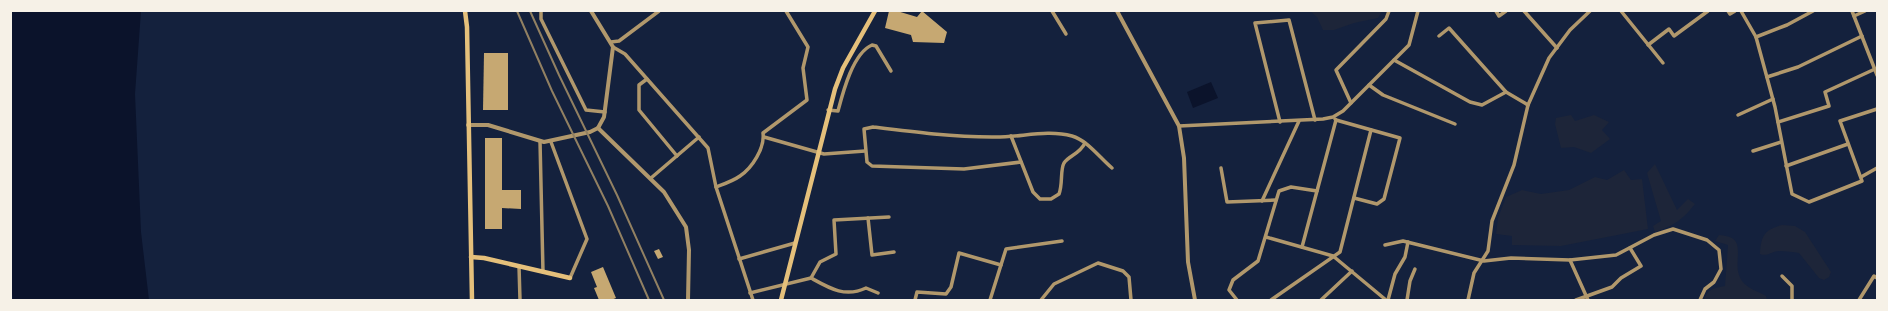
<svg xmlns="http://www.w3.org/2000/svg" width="1888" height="311" viewBox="0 0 1888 311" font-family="'PT Sans',sans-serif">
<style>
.green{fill:#1d2539}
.water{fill:#0b132b}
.building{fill:#c6a872}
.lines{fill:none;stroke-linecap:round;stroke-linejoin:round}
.minor{stroke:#b1986c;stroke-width:3.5}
.tertiary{stroke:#b1986c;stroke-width:4}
.secondary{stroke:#e5c07b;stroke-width:4.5}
.rail{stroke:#918062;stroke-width:2}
</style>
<rect width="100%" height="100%" fill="#14213d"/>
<g class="green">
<polygon points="1310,11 1382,11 1378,18 1354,23 1334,30 1323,30 1317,17"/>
<polygon points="1571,115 1575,121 1594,115 1609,122 1602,130 1610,139 1591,153 1574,147 1561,148 1555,124 1556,118"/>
<path d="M1655,164L1677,210L1688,199L1695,204C1682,220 1675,225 1655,232L1653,226L1661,221L1647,173Z"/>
<polygon points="1624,170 1631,180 1642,179 1648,229 1561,246 1512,245 1512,236 1496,234 1498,218 1506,197 1522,190 1541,194 1569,190 1595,177 1607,180"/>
<path d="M1782,225L1795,226L1805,232L1831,272L1829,277L1824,280L1819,278L1799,253C1793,252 1786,251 1779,251C1772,251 1768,257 1760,254C1761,236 1764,230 1782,225Z"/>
<path d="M1719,235C1752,237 1729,262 1742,281C1748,289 1758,291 1766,296L1767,300H1704C1707,289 1714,288 1725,286L1728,245L1715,241Z"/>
</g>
<g class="water">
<polygon points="11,11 141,11 135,94 141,232 149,300 13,300 11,287"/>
<polygon points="1211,82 1218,98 1193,108 1187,92"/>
</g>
<g class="building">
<polygon points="889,11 897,11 917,17 922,11 947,32 944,43 913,42 911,35 885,28"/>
<polygon points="484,53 508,53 508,110 483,110"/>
<polygon points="485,138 502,138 502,190 521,190 521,209 502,208 502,229 485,229"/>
<polygon points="659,249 663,257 658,259 654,251"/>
<polygon points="603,267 616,298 611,300 599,300 594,288 597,287 591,272"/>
</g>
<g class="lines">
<g class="minor">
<polyline points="541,11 541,19 586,110 605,112"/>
<polyline points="1052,11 1066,34"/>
<polyline points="1496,11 1499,16 1506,11"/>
<polyline points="1524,11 1557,48"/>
<polyline points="1621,11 1663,63"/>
<polyline points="1728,11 1730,14 1735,11"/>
<polyline points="1741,11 1756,37 1775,107 1792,194 1809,202 1862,181 1840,121 1877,109"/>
<polyline points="1852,11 1877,75"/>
<polyline points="1854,16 1865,11"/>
<polyline points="1439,36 1449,28 1506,92 1528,105"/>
<polyline points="1756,37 1787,25 1813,11"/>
<polyline points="611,42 619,41 659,11"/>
<polyline points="1648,45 1669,29 1674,36 1708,11"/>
<polyline points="613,47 625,54 708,148 716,187 753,300"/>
<polyline points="1394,60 1470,102 1482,105 1506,92"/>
<polyline points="1767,77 1798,67 1862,36"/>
<polyline points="647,79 639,85 639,110 677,156"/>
<polyline points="1369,85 1383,95 1455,124"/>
<polyline points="1351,103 1336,70 1386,19 1389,11"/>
<path d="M828,110L838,111C843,92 853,53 872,45L876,46L891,71"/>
<polyline points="1738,115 1773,99"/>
<polyline points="1336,120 1400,138 1384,199 1377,204 1354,198"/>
<polyline points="1280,122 1255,23 1289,20 1315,120"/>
<polyline points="1778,122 1829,106 1825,92 1875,69"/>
<polyline points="1179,126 1323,119 1333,117 1343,111 1409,45 1418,11"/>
<path d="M1011,136L1033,192L1040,199H1051L1059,194C1063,184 1060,170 1064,163C1069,155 1079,155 1085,143"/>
<polyline points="764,137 824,154 865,151"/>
<polyline points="540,141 543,272"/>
<polyline points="551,142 587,239 570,278"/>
<polyline points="1753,151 1781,142"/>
<path d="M1021,162L964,169L872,166L867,162L864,129L873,127C913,132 952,137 992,137C1019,138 1046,129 1072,136C1087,140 1100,158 1112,168"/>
<polyline points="1786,166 1848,144"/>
<polyline points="1221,168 1227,202 1276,200"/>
<polyline points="1861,177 1877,168"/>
<polyline points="651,178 699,137"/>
<path d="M716,187C724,184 733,181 740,176C752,168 765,148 763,133L807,100L803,68L808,47L786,11"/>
<polyline points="1262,201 1299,121"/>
<polyline points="868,218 872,255 894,252"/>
<polyline points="1266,237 1333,256 1386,300"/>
<polyline points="1385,245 1403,241 1484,261 1511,258 1570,260 1616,255 1654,235 1673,229 1707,240 1719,250 1721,269 1714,282 1705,289 1700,300"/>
<polyline points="1302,247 1336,120 1335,119"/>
<polyline points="739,259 795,243"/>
<polyline points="1570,260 1588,300"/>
<polyline points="519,266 520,300"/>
<polyline points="1782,276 1792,286 1792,300"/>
<polyline points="750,293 811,278"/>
<path d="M878,293L866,288C845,298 829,288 811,278L820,262L836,254L834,220L889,217"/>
<polyline points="915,300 917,292 946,294 951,287 959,253 1001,265"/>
<polyline points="990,300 1006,249 1062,241"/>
<polyline points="1041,300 1054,284 1098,263 1123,271 1129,277 1131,300"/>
<polyline points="1237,300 1229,290 1233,280 1258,261 1279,191 1291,187 1317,191"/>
<polyline points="1271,300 1340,252 1371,130"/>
<polyline points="1321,300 1352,271"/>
<polyline points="1388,300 1395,274 1405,257 1408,242"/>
<polyline points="1407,300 1410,281 1415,269"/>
<polyline points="1468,300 1474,273 1488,251 1492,221 1514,165 1528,105 1549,58 1570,30 1590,11"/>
<polyline points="1576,300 1612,287 1621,278 1641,266 1630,248"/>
<polyline points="1859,300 1874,276 1877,278"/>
</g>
<g class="tertiary">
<polyline points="1117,11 1179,126 1184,158 1188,262 1195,300"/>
<polyline points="468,125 488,125 544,142 590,132 598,128 604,117 613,47 591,11"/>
<polyline points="598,128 664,192 686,227 689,250 688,300"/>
</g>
<g class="secondary">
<polyline points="465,11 467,27 472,300"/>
<polyline points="471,257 484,258 570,278"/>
<polyline points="781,300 835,89 843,68 875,11"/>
</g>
<g class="rail">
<polyline points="517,11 552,91 608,206 649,300"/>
<polyline points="530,11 559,75 617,195 664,300"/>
</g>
</g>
<rect width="1888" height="311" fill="none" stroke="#f6f1e7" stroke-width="24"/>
</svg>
